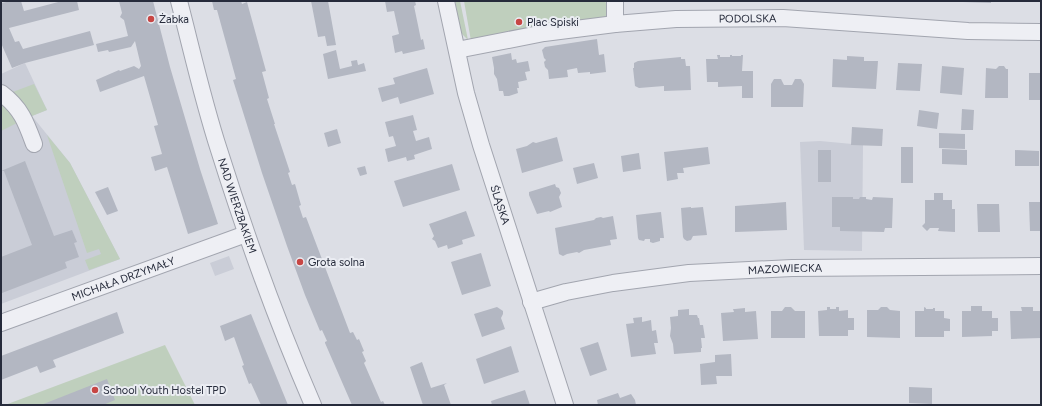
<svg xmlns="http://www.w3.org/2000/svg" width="1042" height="406" viewBox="0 0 1042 406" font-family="Figtree,sans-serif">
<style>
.built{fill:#cacdd7}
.green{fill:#bfcfbd}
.building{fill:#b3b7c2}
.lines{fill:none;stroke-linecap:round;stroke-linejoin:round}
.minor-casing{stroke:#a2a5af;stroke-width:18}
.minor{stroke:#eeeff4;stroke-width:16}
.poi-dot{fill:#c74644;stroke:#ebedf3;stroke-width:1.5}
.labels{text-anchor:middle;stroke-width:4;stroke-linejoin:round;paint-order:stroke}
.street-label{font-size:11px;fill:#262b3b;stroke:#ebedf3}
.poi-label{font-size:11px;fill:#262b3b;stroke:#ebedf3;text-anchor:start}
</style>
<rect width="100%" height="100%" fill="#dcdee5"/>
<g class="built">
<polygon points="25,63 47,110 32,116 70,163 120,259 1,304 1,74"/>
<polygon points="820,141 863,145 862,251 804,250 800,142"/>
<polygon points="229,256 234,269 215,276 210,263"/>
</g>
<g class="green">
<polygon points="455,1 460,1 468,40 461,33"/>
<polygon points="464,1 604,1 610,6 607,15 604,18 471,41"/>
<polygon points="34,84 47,110 32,116 10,93"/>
<polygon points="1,102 19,122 1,131"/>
<polygon points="47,135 70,163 120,259 89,270 85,260 101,254 99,249 87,253"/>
<polygon points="165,345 195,405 5,405"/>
</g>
<g class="building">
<polygon points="11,1 21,1 24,11 62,1 77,1 79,10 9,28 15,42 19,41 23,49 90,31 94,45 25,63 12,68 1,43 1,3"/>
<polygon points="119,1 153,1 170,67 200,169 218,224 188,234 167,167 155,171 151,157 162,154 154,126 158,125 144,76 100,92 96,80 119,70 120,71 134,66 139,69 141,66 135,41 131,47 109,52 108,50 98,52 96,44 128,36 124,20 120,17 122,13"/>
<polygon points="212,1 241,1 242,4 247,2 266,71 262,72 269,98 267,99 275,124 274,124 290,172 288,173 292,185 295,184 301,205 299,206 303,218 306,217 350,333 353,332 357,340 359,339 364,351 362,352 366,361 364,363 381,402 383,401 385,405 352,405 325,343 325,342 327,341 322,330 320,331 305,295 287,246 262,173 233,80 236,79 217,10 214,10"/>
<polygon points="311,1 328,1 336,45 327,46 325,36 318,37"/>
<polygon points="385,1 415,1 416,5 414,6 419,30 421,40 423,39 425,49 403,54 402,51 395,53 392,36 399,34 394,11 387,12"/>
<polygon points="963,1 991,1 991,3 963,2"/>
<polygon points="597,39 599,55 604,54 606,72 590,74 590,72 578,73 577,68 567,70 568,77 549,79 548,70 545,67 544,62 546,60 544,58 542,50 545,47"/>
<polygon points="336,50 340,69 352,66 351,61 357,60 358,65 364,63 366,71 328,79 323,54"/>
<polygon points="511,53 512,60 516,59 517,63 528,61 530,71 525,72 527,80 518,82 519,88 517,88 518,93 509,96 504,96 503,91 499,91 497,79 494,74 494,68 492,57"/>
<polygon points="717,55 720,55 720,57 730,57 730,55 732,55 732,56 741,56 741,55 743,55 742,71 753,71 753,98 742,98 742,86 718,87 718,82 707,82 706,59 718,59"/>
<polygon points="847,56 864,57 864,61 878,61 876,89 832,87 833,59 847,60"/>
<polygon points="681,57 681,59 685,59 686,66 690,66 691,90 664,91 664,86 639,88 635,86 633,68 634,68 634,63 638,61"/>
<polygon points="898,63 922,64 920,91 896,90"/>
<polygon points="942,66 964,68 962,95 940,93"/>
<polygon points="999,66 1004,66 1006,69 1008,69 1008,98 985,98 986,68 996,69"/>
<polygon points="427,68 434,94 400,104 398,97 382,102 378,88 395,84 393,78"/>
<rect x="1029" y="73" width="12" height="27"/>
<polygon points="774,79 781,79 784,85 792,85 795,79 801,79 804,84 803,107 771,107 771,84"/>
<polygon points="962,109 974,110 973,130 961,130"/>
<polygon points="919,110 939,113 937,129 917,126"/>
<polygon points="413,115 417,130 413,131 416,141 429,137 432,149 414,155 415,159 407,161 406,157 388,162 385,149 396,146 393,136 389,137 385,122"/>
<polygon points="852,127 883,129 882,146 851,145"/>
<polygon points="337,129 341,143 328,147 324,133"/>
<polygon points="939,133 965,134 965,149 939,148"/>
<polygon points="557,137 563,161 522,173 516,149 527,146 533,142 536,143"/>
<polygon points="708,147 710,164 683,168 684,173 677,173 678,179 667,181 664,152"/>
<rect x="901" y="147" width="12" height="36"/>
<polygon points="942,149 967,150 967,165 942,164"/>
<rect x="818" y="150" width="13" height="32"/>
<polygon points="1015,150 1039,151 1039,166 1015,166"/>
<polygon points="639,153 641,169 623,172 621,156"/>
<polygon points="25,161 54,236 72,230 77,242 74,243 79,257 65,262 67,268 2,293 1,257 32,245 4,171 1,171"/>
<polygon points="594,163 598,178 577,184 573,168"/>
<polygon points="452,164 460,190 403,207 394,181"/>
<polygon points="365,166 367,174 360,176 357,168"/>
<polygon points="555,184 556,187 559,188 561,193 559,197 562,207 550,212 549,211 537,214 529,195 529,192"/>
<polygon points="108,187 118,211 107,215 95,192"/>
<polygon points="934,193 943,193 943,200 952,200 952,209 955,209 955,232 938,231 939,228 930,228 927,231 922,226 925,223 925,200 934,200"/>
<polygon points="832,197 853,197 853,199 859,199 860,197 866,197 866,199 872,200 873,197 893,198 892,228 885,228 884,232 840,231 840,227 832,227"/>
<polygon points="786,202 787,230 735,232 735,206"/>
<polygon points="1029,202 1041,202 1041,231 1030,231"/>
<polygon points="977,204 999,204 1000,232 978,232"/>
<polygon points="691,207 691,208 703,207 707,235 693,236 691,240 687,241 684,239 683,237 681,208"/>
<polygon points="466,211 475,236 462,240 463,244 448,249 447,245 438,248 435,241 432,239 434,236 429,224"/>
<polygon points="661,212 664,238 660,238 660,241 653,243 650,242 650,239 645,239 644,241 639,240 638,238 636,215"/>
<polygon points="613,216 617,239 610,240 611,245 584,250 579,253 577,252 567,254 563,256 559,254 555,228 594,220 596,218 601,217 603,218"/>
<polygon points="481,253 491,286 462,295 451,262"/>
<polygon points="971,306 982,306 982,311 992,311 992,318 998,318 998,331 992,331 992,336 962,337 962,311 971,311"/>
<polygon points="497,307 503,311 503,314 501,318 505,329 482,337 474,314"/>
<polygon points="785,307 791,307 795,311 805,311 805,338 771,338 771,311 782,311"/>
<polygon points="827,307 830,307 830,309 836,309 836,307 839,307 839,311 848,310 848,318 854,318 854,330 848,330 848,336 819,336 818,311 827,310"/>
<polygon points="881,307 887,307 890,310 900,311 900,338 867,337 867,310 878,310"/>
<polygon points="924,307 926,308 926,309 933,309 933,308 935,308 935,311 944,311 944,318 950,319 950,331 944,331 944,337 915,337 915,311 924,311"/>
<polygon points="1021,307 1033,307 1033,311 1041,311 1041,338 1011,339 1010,311 1022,311"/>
<polygon points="745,308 745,312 756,311 758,339 723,341 721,313 734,312 733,309 735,309"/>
<polygon points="689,309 689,315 697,315 698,318 699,318 700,325 703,325 705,338 701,338 702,348 701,348 701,352 674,354 673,344 670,336 671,328 670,317 678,316 678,310"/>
<polygon points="117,312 124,333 53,360 56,367 40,373 37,366 1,380 1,356"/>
<polygon points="251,314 279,383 288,405 261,405 251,383 249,384 242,366 244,365 234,337 225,341 220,326"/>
<polygon points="642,317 642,322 651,320 652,331 656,330 658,343 654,343 656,354 631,357 626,324 634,323 633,318"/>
<polygon points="598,342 607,370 590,376 580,348"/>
<polygon points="511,346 519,372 484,384 476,359"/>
<polygon points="731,354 732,376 716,376 717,384 701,385 700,364 715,362 715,355"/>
<polygon points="422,362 431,388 447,383 444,385 451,405 423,405 410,367"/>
<polygon points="107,379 115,400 103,405 41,405"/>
<polygon points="909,387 932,388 932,404 909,403"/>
<polygon points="525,390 530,405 492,405 491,401"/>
<polygon points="618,393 620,398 631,394 635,400 636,405 598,405 597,400"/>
</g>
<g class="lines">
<g class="minor-casing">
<g id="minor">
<path id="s1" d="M179,1C192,51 203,101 219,150C246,236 277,322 313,405"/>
<path id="s2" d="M446,1L466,93L481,145L565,405"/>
<polyline points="615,24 615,1"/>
<path id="s3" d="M457,50L544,33L615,24L676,19L783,18L968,31L1041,32"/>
<path d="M1,93C21,108 26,122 34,144"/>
<path id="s4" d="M531,302L566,292L613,283L689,273L792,268L1041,266"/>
<path id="s5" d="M1,323L246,234"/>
</g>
</g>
<use href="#minor" class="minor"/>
</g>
<g class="poi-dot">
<circle cx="151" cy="19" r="4"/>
<circle cx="519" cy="22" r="4"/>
<circle cx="300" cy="262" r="4"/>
<circle cx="95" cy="390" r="4"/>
</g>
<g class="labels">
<g class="street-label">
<text dy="4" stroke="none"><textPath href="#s3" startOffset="293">PODOLSKA</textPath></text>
<text dy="4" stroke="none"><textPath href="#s2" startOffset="211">ŚLĄSKA</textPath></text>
<text dy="4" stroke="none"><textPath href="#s1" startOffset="213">NAD WIERZBAKIEM</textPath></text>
<text dy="4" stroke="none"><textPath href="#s4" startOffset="257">MAZOWIECKA</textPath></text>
<text dy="4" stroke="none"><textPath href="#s5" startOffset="130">MICHAŁA DRZYMAŁY</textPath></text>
</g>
<g class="poi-label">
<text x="159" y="23">Żabka</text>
<text x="527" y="26">Plac Spiski</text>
<text x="308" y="266">Grota solna</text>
<text x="103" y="394">School Youth Hostel TPD</text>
</g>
</g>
<rect width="1042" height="406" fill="none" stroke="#262b3b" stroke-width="4"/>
</svg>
